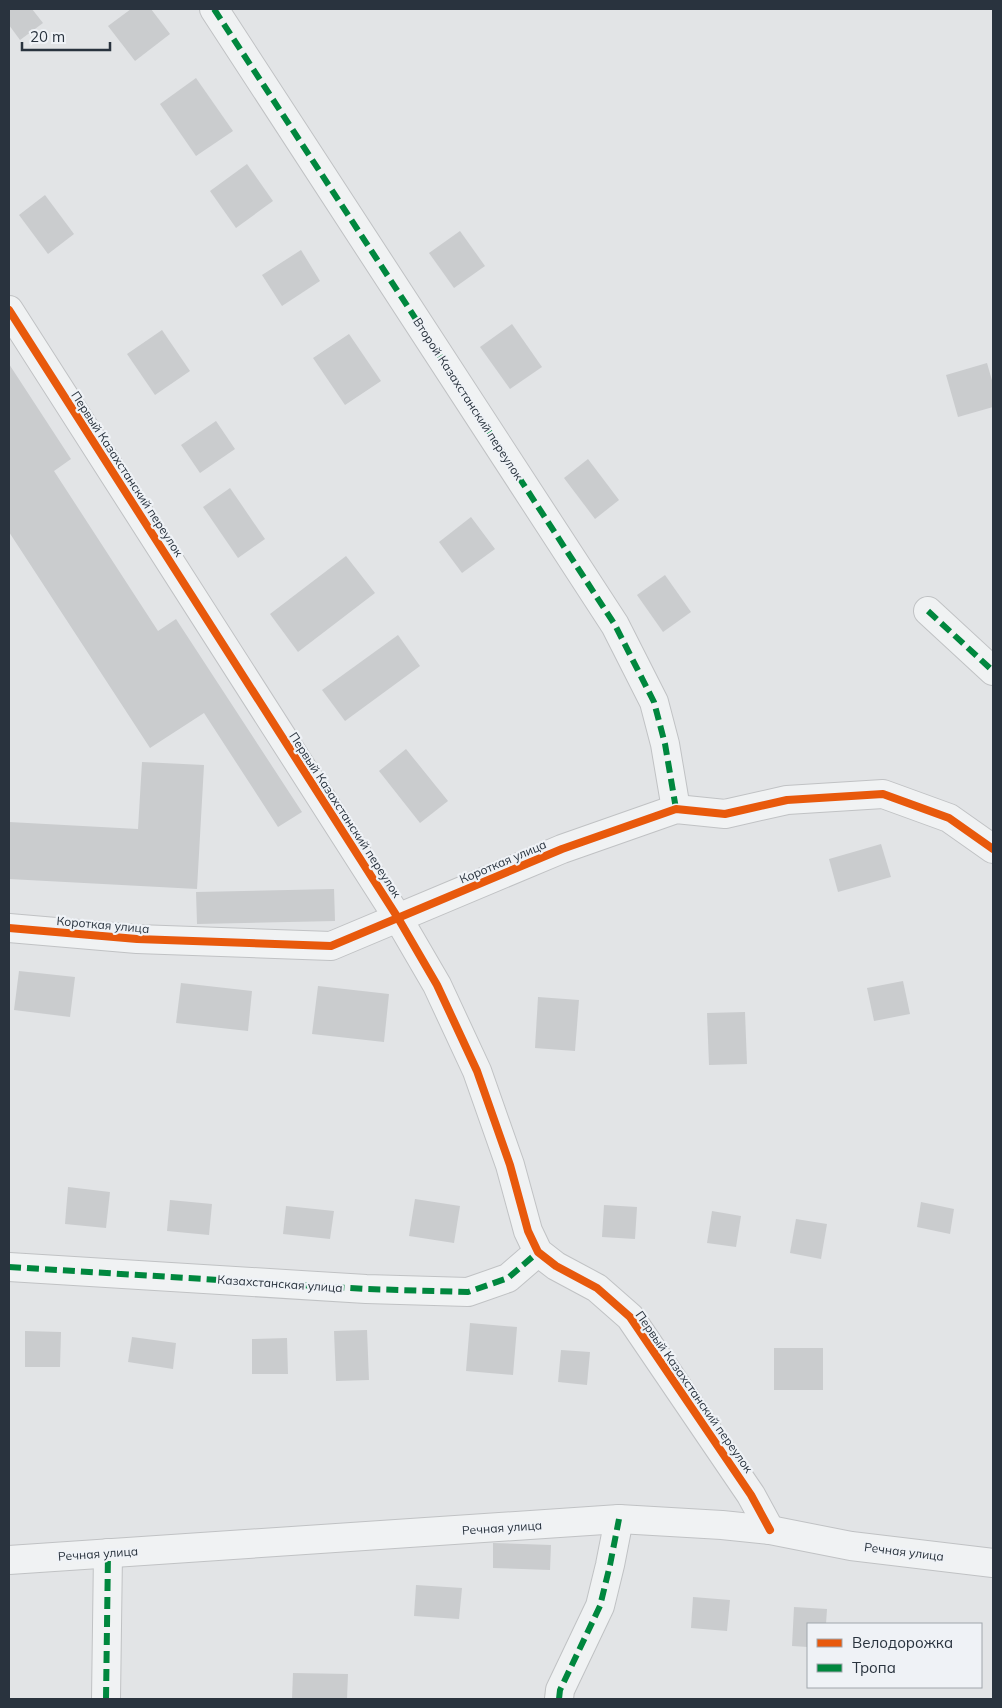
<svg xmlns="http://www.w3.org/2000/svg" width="1002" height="1708" viewBox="0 0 1002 1708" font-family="Mulish,sans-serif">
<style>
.building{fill:#caccce}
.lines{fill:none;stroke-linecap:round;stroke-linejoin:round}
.minor-casing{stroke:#c0c2c4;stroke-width:30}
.minor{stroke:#f0f2f3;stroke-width:28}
.quiet{stroke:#00873e;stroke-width:6;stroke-dasharray:12 6;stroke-linecap:butt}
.cycleway-casing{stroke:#eff2f6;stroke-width:11}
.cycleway{stroke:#e8590c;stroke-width:8}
.labels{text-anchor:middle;stroke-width:4.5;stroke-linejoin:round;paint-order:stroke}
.street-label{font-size:12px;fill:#29333e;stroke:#eff2f6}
</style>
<rect width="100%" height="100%" fill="#e2e4e6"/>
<g class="building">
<polygon points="9,9 32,9 43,23 20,40 9,25"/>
<polygon points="131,9 151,9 170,34 135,61 108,26"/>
<polygon points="196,78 233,131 196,156 160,104"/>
<polygon points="247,164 273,201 236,228 210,191"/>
<polygon points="45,195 74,234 48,254 19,215"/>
<polygon points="460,231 485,266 454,288 429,253"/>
<polygon points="301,250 320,281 282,306 262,275"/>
<polygon points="512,324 542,367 510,389 480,347"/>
<polygon points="162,330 190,371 155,395 127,354"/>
<polygon points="349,334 381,381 345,405 313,358"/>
<polygon points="987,363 993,384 993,407 958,417 946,375"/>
<polygon points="9,364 71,459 54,471 158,631 176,619 302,812 278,827 204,713 150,748 9,532"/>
<polygon points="216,421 235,449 200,473 181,445"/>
<polygon points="588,459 619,500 595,519 564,478"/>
<polygon points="230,488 265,539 238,558 203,507"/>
<polygon points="471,517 495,549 462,573 439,542"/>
<polygon points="346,556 375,593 298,652 270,614"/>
<polygon points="665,575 691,612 663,632 637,595"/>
<polygon points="398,635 420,666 345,721 322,690"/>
<polygon points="406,749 448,801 420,823 379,771"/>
<polygon points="142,762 204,765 197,889 9,879 9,822 138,829"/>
<polygon points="881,844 891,877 838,892 829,859"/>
<polygon points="334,889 335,921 197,924 196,892"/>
<polygon points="19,971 75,977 70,1017 14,1010"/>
<polygon points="903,981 910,1014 874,1021 867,988"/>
<polygon points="181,983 252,991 248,1031 176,1023"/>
<polygon points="318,986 389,994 384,1042 312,1034"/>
<polygon points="538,997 579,1000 575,1051 535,1048"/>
<polygon points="745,1012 747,1064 709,1065 707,1013"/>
<polygon points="68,1187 110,1192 106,1228 65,1224"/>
<polygon points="415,1199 460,1206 454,1243 409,1236"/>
<polygon points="170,1200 212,1204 209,1235 167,1231"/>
<polygon points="921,1202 954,1209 950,1234 917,1227"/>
<polygon points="604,1205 637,1207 635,1239 602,1237"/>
<polygon points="286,1206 334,1211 330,1239 283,1234"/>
<polygon points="712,1211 741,1216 736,1247 707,1243"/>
<polygon points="796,1219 827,1224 821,1259 790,1253"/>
<polygon points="470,1323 517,1327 513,1375 466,1371"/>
<polygon points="367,1330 369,1380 336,1381 334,1331"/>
<polygon points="25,1331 61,1332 60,1367 25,1367"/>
<polygon points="132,1337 176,1343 173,1369 128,1362"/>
<polygon points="287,1338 288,1374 252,1374 252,1339"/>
<rect x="774" y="1348" width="49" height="42"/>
<polygon points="561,1350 590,1352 587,1385 558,1382"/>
<polygon points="493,1543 551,1545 550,1570 493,1568"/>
<polygon points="416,1585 462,1588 459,1619 414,1616"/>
<polygon points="693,1597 730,1600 727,1631 691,1628"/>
<polygon points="794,1607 827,1609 826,1624 808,1624 808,1647 792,1646"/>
<polygon points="293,1673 348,1674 347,1699 292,1699"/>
</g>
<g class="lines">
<g class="minor-casing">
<g id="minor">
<polyline points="214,9 615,625 654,702 665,744 676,809"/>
<polyline points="9,310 398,918 437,985 477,1071 510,1165 528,1231 538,1252 556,1266 597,1288 630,1317 751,1495 770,1530"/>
<polyline points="928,611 993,671"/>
<polyline points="9,928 137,939 331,946 562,849 676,809 725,814 787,800 883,794 949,818 993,849"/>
<polyline points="9,1267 366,1289 468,1292 508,1278 538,1252"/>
<polyline points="9,1560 619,1519 722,1525 770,1530 851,1546 993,1563"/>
<polyline points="106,1699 108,1553"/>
<polyline points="559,1699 560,1690 600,1606 610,1565 619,1519"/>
</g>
</g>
<use href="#minor" class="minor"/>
<g class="quiet">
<polyline points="214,9 615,625 654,702 665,744 676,809"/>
<polyline points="928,611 993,671"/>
<polyline points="9,1267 366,1289 468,1292 508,1278 538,1252"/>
<polyline points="106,1699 108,1553"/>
<polyline points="559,1699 560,1690 600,1606 610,1565 619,1519"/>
</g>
<g class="cycleway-casing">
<g id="cycleway">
<polyline points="9,310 398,918 437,985 477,1071 510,1165 528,1231 538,1252 556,1266 597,1288 630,1317 751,1495 770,1530"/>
<polyline points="9,928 137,939 331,946 562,849 676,809 725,814 787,800 883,794 949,818 993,849"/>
</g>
</g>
<use href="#cycleway" class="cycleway"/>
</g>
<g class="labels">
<g class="street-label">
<text transform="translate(468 399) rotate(57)" y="4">Второй Казахстанский переулок</text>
<text transform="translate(127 474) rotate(57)" y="4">Первый Казахстанский переулок</text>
<text transform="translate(345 815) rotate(57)" y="4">Первый Казахстанский переулок</text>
<text transform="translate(503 862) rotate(-23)" y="4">Короткая улица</text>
<text transform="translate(103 925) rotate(5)" y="4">Короткая улица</text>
<text transform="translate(280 1284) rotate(4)" y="4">Казахстанская улица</text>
<text transform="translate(694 1392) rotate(55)" y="4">Первый Казахстанский переулок</text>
<text transform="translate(502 1528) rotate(-4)" y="4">Речная улица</text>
<text transform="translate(904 1552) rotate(7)" y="4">Речная улица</text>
<text transform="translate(98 1554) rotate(-4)" y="4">Речная улица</text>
</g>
</g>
<rect width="1002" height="1708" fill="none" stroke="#29333e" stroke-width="20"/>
<rect x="807" y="1623" width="175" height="65" fill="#eff2f6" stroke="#a0a6ac"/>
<rect x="817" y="1639" width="25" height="8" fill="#e8590c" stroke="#a0a6ac"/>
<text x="852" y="1648" font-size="15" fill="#29333e">Велодорожка</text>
<rect x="817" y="1664" width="25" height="8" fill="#00873e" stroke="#a0a6ac"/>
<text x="852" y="1673" font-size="15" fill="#29333e">Тропа</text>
<path d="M22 42v8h88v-8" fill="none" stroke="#29333e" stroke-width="2.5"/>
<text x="30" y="42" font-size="15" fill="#29333e" stroke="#eff2f6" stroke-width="4" paint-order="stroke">20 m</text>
</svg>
